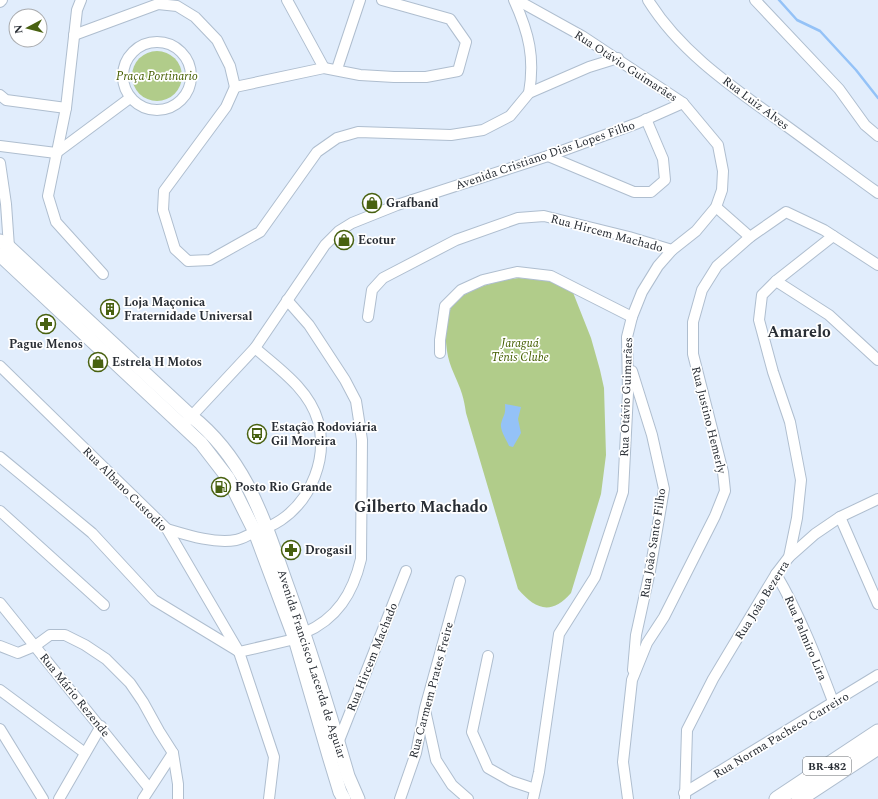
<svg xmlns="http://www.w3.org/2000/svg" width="878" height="799" viewBox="0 0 878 799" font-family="Spectral,serif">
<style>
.green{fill:#b1cc8a}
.water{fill:#94c2f7}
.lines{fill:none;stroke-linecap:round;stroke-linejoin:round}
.stream{stroke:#94c2f7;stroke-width:2.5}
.minor-casing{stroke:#afbecf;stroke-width:12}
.major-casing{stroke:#afbecf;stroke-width:15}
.highway-casing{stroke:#afbecf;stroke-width:17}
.minor{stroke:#fff;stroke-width:10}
.major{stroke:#fff;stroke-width:13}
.highway{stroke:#fff;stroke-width:15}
.labels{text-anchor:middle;stroke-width:3.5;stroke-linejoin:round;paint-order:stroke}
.shield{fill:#fff;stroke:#686c71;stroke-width:1}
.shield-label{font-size:11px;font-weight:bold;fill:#282d34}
.street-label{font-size:12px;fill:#282d34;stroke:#fff}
.park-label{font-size:12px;font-style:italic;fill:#445e00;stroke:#fff}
.poi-label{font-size:12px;font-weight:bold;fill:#282d34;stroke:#fff;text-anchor:start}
.district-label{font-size:16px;font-weight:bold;fill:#282d34;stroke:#fff}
</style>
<rect width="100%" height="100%" fill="#e1edfc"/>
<g class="green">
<circle cx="157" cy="76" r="25"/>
<path d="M519,278L548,281L572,290L591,338L600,370L604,388L606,455L601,494L571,593C551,616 535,609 518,589L466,413C465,407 464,400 462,394C458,380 449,367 447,351C445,338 445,320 451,308C461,289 500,280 519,278Z"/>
</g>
<path class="water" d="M505,404L521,407L518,419L521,433L513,447L509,446C507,440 500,431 501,424C503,415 506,416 505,404Z"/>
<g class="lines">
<polyline class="stream" points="779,0 797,20 820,31 856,70 878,98"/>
<g class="minor-casing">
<g id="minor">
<polyline points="81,0 77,10 66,108 48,196 56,222 103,274"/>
<polyline points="287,0 324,68"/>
<path d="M514,0C529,33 535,58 529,93"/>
<polyline points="517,0 582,36 683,103 718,145 723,171 722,190 716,207 696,231 672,250 658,266 642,292 632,317 627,337 628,393 623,492 595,577 559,634 539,772 533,799"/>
<path d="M648,0C679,50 728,84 774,117C809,142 843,168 878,193"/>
<polyline points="755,0 839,89 865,125 878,136"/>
<polyline points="0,2 2,0"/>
<polyline points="74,35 158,4 177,6 195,17 217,40 230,66 235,87"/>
<circle cx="157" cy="76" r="34"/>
<polyline points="337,69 360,0"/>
<polyline points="235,87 226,107 164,191 163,210 175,249 188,261 210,260 260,232 317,152 337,138 358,132 451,135 483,130 510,116 529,93 589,67 618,58"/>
<polyline points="235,87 324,68 360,75 394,77 426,77 458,71 466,42 450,19 382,0"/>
<polyline points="0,95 6,100 66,108"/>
<polyline points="0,146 56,153 130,98"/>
<polyline points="548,156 634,192 651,192 665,180 663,159 646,119"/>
<polyline points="0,163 6,204 9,247"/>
<polyline points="716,207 750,237"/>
<polyline points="776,281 829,315 878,360"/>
<path d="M287,300L309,325L345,380L356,401L362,440L361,559C353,593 337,619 304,633"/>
<polyline points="368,317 372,290 383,278 456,240 518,218 544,216 629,237 672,250"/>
<polyline points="440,353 440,340 445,306 461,290 483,280 517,272 551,276 632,317"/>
<polyline points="0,366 167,529 239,652 274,757 269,799"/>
<polyline points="632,371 652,435 664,489 650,571 636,635 633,670"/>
<polyline points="187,421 255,348 325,245 339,231 352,223 397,205 548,156 638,123 683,103"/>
<polyline points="0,457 92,533 154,600 238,651"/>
<polyline points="0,511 104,605"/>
<polyline points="840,517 878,604"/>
<path d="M167,529C187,535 215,544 236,540C242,539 248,535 253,533C262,530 272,526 281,520C312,499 328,457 318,421C309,389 278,368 255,348"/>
<polyline points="789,557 815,534 840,517 878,499"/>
<path d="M776,574C800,615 817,659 834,704"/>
<polyline points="0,603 149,788"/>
<polyline points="0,646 18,653 35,646 50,635 65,635 85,645 106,659 130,683 143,702 159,731 173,753 178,784 178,799"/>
<polyline points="239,652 295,639"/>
<polyline points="488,656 472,732 488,768 511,781 535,789"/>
<polyline points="0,690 85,753"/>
<polyline points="425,710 436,760 452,785 468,799"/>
<polyline points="0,729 43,799"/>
<polyline points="338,743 406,571"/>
<polyline points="684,793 878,675"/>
<polyline points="59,799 101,726"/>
<polyline points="143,799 173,753"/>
<polyline points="400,799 416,753 425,708 460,581"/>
<polyline points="628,799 623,762 632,680 647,643 664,617 715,516 725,491 723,472 693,354 693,322 702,290 717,266 750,237 786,212 824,230 878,265"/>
<polyline points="685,799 687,730 713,679 776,574 789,557 797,518 801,480 790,422 773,372 759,320 762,295 776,281 833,236"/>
</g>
</g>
<g class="major-casing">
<g id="major">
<path d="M0,241L9,247L191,416C249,462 265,525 289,591C311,652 330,714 348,776L358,799"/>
<polyline points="0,255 201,443 228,478 255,532 295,639 329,756 340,792 344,799"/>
</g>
</g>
<g class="highway-casing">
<g id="highway">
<polyline points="777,799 878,732"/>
<polyline points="799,799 878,747"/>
</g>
</g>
<use href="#minor" class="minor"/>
<use href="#major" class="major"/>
<use href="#highway" class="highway"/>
</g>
<defs>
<g id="shop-ring" transform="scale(1)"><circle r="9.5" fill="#fff" stroke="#486110" stroke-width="1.5"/><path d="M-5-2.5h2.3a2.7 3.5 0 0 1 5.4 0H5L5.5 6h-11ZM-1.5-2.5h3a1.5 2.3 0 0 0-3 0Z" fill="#486110"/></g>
<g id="building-ring" transform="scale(1)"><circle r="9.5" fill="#fff" stroke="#486110" stroke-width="1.5"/><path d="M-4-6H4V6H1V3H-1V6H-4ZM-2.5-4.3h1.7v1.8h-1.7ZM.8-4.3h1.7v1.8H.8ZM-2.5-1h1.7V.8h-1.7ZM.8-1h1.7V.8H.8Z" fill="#486110"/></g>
<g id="pharmacy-ring" transform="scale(1)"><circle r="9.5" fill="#fff" stroke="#486110" stroke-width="1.5"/><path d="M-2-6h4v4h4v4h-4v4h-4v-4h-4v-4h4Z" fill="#486110"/></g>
<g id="bus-ring" transform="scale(1)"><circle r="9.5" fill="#fff" stroke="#486110" stroke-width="1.5"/><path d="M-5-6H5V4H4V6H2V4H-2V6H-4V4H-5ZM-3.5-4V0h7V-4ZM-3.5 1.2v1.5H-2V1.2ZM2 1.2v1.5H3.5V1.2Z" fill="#486110"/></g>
<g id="fuel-ring" transform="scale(1)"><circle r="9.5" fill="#fff" stroke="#486110" stroke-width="1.5"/><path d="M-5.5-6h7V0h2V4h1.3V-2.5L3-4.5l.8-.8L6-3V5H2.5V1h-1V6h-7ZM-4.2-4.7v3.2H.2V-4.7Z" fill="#486110"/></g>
</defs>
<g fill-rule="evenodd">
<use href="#shop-ring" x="372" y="203"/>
<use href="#shop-ring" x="344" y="240"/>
<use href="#building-ring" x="110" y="309"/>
<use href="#pharmacy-ring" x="46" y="324"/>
<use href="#shop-ring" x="98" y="362"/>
<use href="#bus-ring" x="257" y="434"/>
<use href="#fuel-ring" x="221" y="487"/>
<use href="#pharmacy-ring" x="291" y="550"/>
</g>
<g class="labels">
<rect class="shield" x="803" y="757" width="48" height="18" rx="3"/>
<g class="shield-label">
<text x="827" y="770">BR-482</text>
</g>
<g class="street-label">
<text transform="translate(626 66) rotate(33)" y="4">Rua Otávio Guimarães</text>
<text transform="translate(756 103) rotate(37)" y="4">Rua Luiz Alves</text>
<text transform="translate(545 155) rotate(-19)" y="4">Avenida Cristiano Dias Lopes Filho</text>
<text transform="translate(607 233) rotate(15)" y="4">Rua Hircem Machado</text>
<text transform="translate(626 397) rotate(-88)" y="4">Rua Otávio Guimarães</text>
<text transform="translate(709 420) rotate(76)" y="4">Rua Justino Hemerly</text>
<text transform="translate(125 489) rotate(45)" y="4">Rua Albano Custodio</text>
<text transform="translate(653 543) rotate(-81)" y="4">Rua João Santo Filho</text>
<text transform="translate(762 600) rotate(-58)" y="4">Rua João Bezerra</text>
<text transform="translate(806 638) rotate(67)" y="4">Rua Palmiro Lira</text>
<text transform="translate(372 657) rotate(-68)" y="4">Rua Hircem Machado</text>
<text transform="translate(312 664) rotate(72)" y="4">Avenida Francisco Lacerda de Aguiar</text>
<text transform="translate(431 690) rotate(-75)" y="4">Rua Carmem Prates Freire</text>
<text transform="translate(75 695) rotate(51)" y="4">Rua Mário Rezende</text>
<text transform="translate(781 735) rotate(-31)" y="4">Rua Norma Pacheco Carreiro</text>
</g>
<g class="park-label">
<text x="157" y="80">Praça Portinario</text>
<text x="520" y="347">Jaraguá<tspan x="520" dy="14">Tênis Clube</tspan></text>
</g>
<g class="poi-label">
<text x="386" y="207">Grafband</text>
<text x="358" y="244">Ecotur</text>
<text x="124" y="306">Loja Maçonica<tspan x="124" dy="14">Fraternidade Universal</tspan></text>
<text x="46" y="348" text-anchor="middle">Pague Menos</text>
<text x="112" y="366">Estrela H Motos</text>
<text x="271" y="431">Estação Rodoviária<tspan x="271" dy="14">Gil Moreira</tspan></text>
<text x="235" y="491">Posto Rio Grande</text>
<text x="305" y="554">Drogasil</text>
</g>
<g class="district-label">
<text x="799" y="337">Amarelo</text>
<text x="421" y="512">Gilberto Machado</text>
</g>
</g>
<g transform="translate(28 28) rotate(263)"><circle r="19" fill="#ffffff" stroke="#a9abae"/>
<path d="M0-3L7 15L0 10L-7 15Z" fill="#486110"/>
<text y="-6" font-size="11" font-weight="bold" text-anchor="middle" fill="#282d34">N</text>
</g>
</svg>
